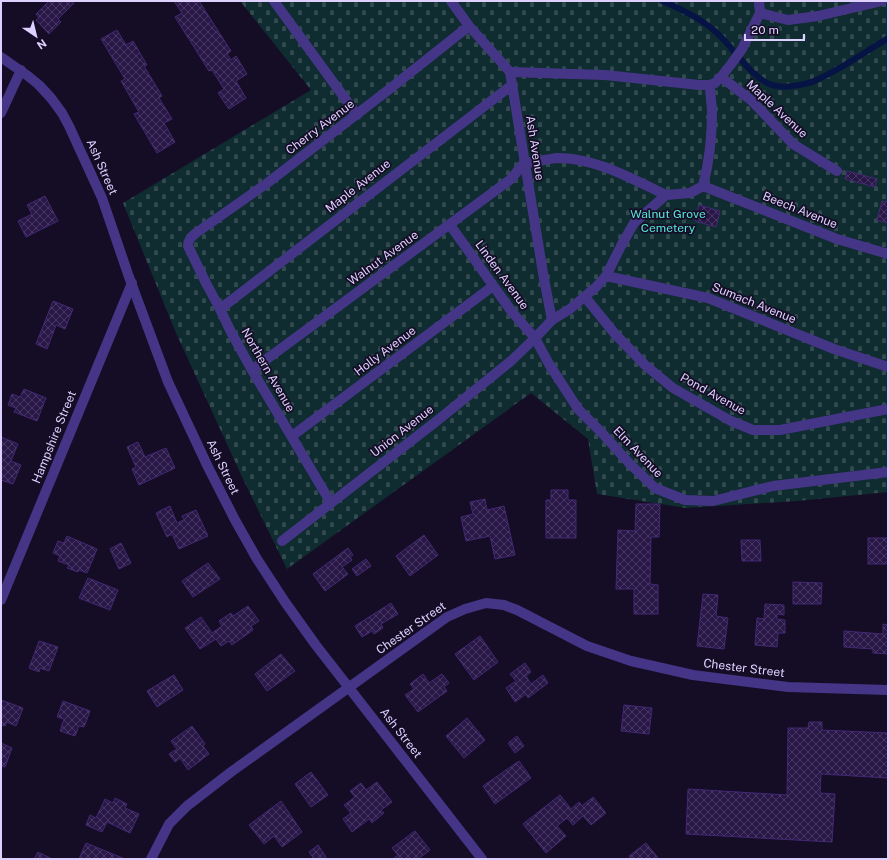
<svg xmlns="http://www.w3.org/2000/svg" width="889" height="860" viewBox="0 0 889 860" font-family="'Public Sans',sans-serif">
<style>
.cemetery{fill:url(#cemetery-stones)}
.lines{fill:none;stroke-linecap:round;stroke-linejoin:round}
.stream{stroke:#061345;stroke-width:6}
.building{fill:url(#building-cross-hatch);stroke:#432875}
.minor{stroke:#453587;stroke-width:10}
.labels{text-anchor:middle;stroke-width:3.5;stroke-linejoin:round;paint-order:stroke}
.street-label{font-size:12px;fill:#ded1ff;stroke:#150d25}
.park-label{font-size:12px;fill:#55e7da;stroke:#150d25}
</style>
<defs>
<pattern id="cemetery-stones" width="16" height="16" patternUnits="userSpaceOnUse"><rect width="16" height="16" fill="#0f2c30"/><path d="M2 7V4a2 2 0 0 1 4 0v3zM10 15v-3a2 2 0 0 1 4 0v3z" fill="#324a4f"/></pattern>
<pattern id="building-cross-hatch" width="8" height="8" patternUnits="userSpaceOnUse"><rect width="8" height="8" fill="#291847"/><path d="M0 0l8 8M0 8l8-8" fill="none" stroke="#483963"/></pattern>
</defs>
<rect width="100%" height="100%" fill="#150d25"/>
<polygon class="cemetery" points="240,1 888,1 888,492 797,501 686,508 597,494 588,439 531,393 287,569 243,479 176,333 123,203 311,90"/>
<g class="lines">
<path class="stream" d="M662,1C679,8 703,20 717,33C732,46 753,80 772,85C779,87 787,87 793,86C800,85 808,84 814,81C839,71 865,52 888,38"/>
</g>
<g class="building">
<polygon points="49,1 53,1 54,2 55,1 72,1 74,3 58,19 61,22 49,34 36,20 39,18 36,14"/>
<polygon points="174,1 199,1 231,51 227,54 231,60 236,56 247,74 236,81 246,98 229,109 218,93 224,89 212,70 209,71 175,17 182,13"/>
<polygon points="117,30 126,45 133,41 147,65 144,66 162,96 159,98 172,119 164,123 175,142 157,153 134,114 139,112 121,81 125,79 101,39"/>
<polygon points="847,171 877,179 875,187 845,179"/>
<polygon points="45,196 58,221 26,237 18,221 32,214 27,205"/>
<polygon points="882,201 888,202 888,223 877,220"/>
<polygon points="699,205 720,211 716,227 695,221"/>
<polygon points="53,301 73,309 65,329 56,325 47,349 36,344"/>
<polygon points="24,389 46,398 37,421 14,412 16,408 8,405 12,394 20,397"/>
<polygon points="1,437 18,444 11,461 21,465 13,484 1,480"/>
<polygon points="138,442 145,457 166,448 175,468 139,485 132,469 136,467 127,447"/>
<polygon points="551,490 568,490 568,500 576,500 576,538 546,538 546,500 551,500"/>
<polygon points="485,499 487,510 504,506 515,555 495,559 490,536 466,541 461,517 473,514 470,502"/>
<polygon points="636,504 660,504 659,537 651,537 650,584 658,585 658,614 634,614 634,589 616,589 618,530 635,531"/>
<polygon points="170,506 177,523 184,520 182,516 196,510 208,536 179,549 172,534 167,537 156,513"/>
<polygon points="424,535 438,555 410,576 396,556"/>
<polygon points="67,536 97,549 87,573 79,570 78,572 67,568 69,565 58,561 60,556 53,553 58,541 64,543"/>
<rect x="868" y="538" width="20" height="26"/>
<polygon points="741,540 760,540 761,561 742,561"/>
<polygon points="121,543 131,563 119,569 110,549"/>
<polygon points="348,548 353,555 350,557 352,560 342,567 348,574 325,591 313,574"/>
<polygon points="366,559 371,566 357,576 352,569"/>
<polygon points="208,563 220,579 193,597 182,581"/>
<polygon points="88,578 118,590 110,610 79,598"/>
<polygon points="793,582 822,583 821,604 793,604"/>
<polygon points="703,594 718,595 716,616 728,618 724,649 697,646"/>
<polygon points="391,603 398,614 381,624 383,628 374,634 372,631 362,637 355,626"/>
<polygon points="765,604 784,605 784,615 777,614 777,619 785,620 785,633 778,633 777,647 755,645 757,618 764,619"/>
<polygon points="248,606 259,621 251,626 253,630 232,645 229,641 221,646 216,639 200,649 185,628 201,617 212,633 222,626 219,621 231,613 233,616"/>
<polygon points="883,624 888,625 888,654 873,653 873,649 844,647 844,631 883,634"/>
<polygon points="480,636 498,662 474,680 455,654"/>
<polygon points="39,641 58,647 49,671 40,668 39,672 29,668"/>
<polygon points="281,654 295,671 267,691 255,674"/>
<polygon points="525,663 531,672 526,676 531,684 543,675 548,683 528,698 526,694 515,702 506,688 516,681 510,674"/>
<polygon points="423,674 429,683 442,674 449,683 444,687 447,691 418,712 405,695 414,689 410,684"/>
<polygon points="174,675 183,690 157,707 147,691"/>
<polygon points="1,700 23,708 16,726 7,722 5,726 1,725"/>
<polygon points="63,701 90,711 84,727 79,726 75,736 60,731 64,719 57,717"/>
<polygon points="624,705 652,708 649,734 621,731"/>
<polygon points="467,718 485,740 464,758 446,736"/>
<polygon points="809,722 822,722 822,730 888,733 888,778 821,774 820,793 835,794 832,842 686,834 688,789 787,795 788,728 808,728"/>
<polygon points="192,726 205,744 203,746 209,754 188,770 180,758 175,762 169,754 177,749 171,741"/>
<polygon points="517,736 524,746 515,753 508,743"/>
<polygon points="1,743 12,748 5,767 1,766"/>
<polygon points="519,761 531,778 495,804 483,786"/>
<polygon points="311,772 328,795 311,807 295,784"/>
<polygon points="377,782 392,802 381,810 384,813 372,823 369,819 352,832 343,819 351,813 344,805 355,797 350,791 361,783 366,790"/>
<polygon points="560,795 571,809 579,802 582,806 593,797 606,813 591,825 583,816 573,825 567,818 557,826 566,836 546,853 523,824"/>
<polygon points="115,798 127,804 125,808 139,814 130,833 107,822 102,832 86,825 90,815 96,818 105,799 113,803"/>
<polygon points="281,801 302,832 282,847 274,836 264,844 249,825"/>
<polygon points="415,831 430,850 418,859 393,859 398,855 392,848"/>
<polygon points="86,843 125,859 79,859"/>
<polygon points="646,843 659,859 631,859 629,856"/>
<polygon points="318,845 326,857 323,859 314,859 309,852"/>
<polygon points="38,852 52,859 34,859"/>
</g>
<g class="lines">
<g class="minor">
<polyline points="274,1 357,115"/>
<polyline points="451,1 469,26 510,72 544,279 552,320"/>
<polyline points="760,13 788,20 818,16 882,1"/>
<polyline points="1,57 28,76 39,85 51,98 62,113 69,126 102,198 129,277 168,382 208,467 235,520 257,559 285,602 315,644 482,859"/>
<polyline points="510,72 605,75 699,85 710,85 715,83 721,77 732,63 742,49 760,13 759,1"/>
<polyline points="721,77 751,100 793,144 837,171"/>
<polyline points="1,113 21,70"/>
<path d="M524,163C535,162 547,159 558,158C596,158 632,179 666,195"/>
<polyline points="703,186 837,239 888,254"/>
<polyline points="450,225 512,312 535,338 549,364 578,409 602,433 629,463 655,488 685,500 713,501 773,486 888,472"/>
<polyline points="606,276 708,298 834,349 888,367"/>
<polyline points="585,297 615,334 645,365 673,388 731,421 753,430 780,430 888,409"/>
<polyline points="220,309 512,85"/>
<polyline points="252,370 511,179 524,163"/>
<polyline points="292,436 493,286"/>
<path d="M331,503L252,370L231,332L220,309L206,283L188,246C188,240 191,237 196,233L266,184L387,91L469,26"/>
<path d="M282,541L438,420L511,361L535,338L552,320L570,309L596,287L606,276L621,246L634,223L666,195L690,193L703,186C709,162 712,138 712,114C712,104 710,95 710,85"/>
<polyline points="1,600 132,283"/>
<polyline points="151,859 169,824 187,806 231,772 447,617 465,609 486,603 504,605 517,610 587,646 631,661 693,675 788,687 888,690"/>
</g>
</g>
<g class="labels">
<g class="street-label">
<text transform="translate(777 109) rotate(43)" y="4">Maple Avenue</text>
<text transform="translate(320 127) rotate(-37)" y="4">Cherry Avenue</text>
<text transform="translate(535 148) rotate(81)" y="4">Ash Avenue</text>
<text transform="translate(102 167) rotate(66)" y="4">Ash Street</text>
<text transform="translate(358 186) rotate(-38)" y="4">Maple Avenue</text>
<text transform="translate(800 210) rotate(22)" y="4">Beech Avenue</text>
<text transform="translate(383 258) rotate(-36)" y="4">Walnut Avenue</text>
<text transform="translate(502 275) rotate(54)" y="4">Linden Avenue</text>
<text transform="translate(754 303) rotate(22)" y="4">Sumach Avenue</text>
<text transform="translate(385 351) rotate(-37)" y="4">Holly Avenue</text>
<text transform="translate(268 370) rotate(60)" y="4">Northern Avenue</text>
<text transform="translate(713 394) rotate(29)" y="4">Pond Avenue</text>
<text transform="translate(402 431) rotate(-38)" y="4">Union Avenue</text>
<text transform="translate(54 437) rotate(-68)" y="4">Hampshire Street</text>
<text transform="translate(638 452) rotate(46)" y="4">Elm Avenue</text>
<text transform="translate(223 467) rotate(64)" y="4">Ash Street</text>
<text transform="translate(411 628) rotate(-35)" y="4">Chester Street</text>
<text transform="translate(744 668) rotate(7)" y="4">Chester Street</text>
<text transform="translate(401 733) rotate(52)" y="4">Ash Street</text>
</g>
<g class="park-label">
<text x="668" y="218">Walnut Grove<tspan x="668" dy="14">Cemetery</tspan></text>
</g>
</g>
<rect width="889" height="860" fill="none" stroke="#ded1ff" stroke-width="4"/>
<g transform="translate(36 36) rotate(145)" stroke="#150d25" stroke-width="3" paint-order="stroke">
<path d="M0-3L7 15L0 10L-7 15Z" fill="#ded1ff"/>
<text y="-6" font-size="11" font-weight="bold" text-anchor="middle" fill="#ded1ff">N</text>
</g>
<path d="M745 34v6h59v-6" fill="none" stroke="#ded1ff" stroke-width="2"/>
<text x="751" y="34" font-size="12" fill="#ded1ff" stroke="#150d25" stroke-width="3" paint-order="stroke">20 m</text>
</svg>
